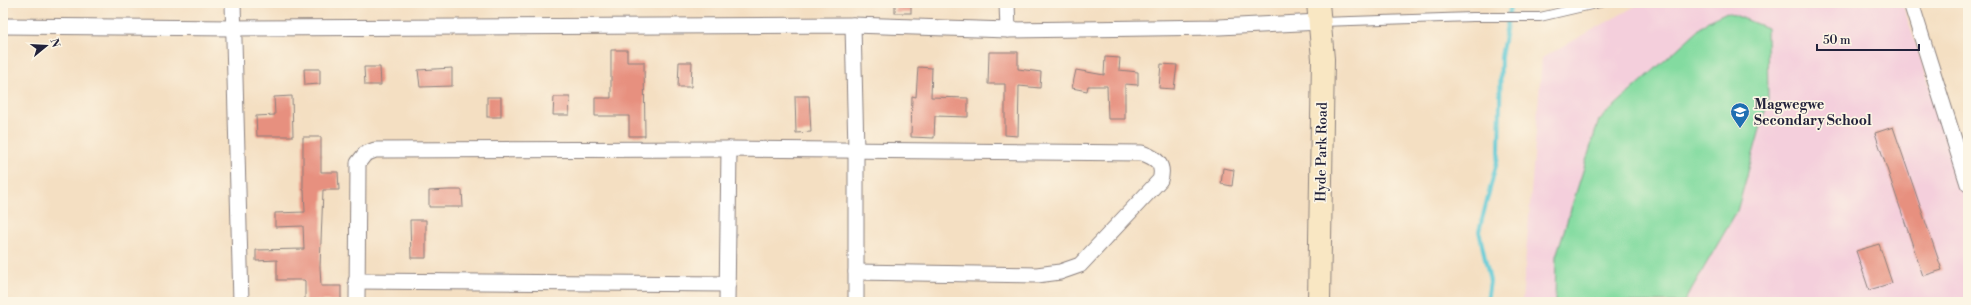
<svg xmlns="http://www.w3.org/2000/svg" width="1971" height="305" viewBox="0 0 1971 305" font-family="'Libre Bodoni',serif">
<style>
.built{fill:#f4cfdc}
.green{fill:#83dba0;stroke:#527e6e}
.lines{fill:none;stroke-linecap:round;stroke-linejoin:round}
.stream{stroke:#5dc9d6;stroke-width:4}
.building{fill:#e7907f}
.lane-casing{stroke:#8b807e;stroke-width:10}
.street-casing{stroke:#8b807e;stroke-width:17}
.secondary-casing{stroke:#8b807e;stroke-width:24}
.lane{stroke:#fff;stroke-width:8}
.street{stroke:#fff;stroke-width:15}
.secondary{stroke:#f9e7c3;stroke-width:22}
.labels{text-anchor:middle;stroke-width:3.5;stroke-linejoin:round;paint-order:stroke}
.poi-label{font-size:14px;font-weight:bold;fill:#22223b;stroke:#fcf5e5;text-anchor:start}
.street-label{font-size:14px;fill:#22223b;stroke:#fcf5e5}
</style>
<rect width="100%" height="100%" fill="#fcf5e5"/>
<filter id="ink" filterUnits="userSpaceOnUse"><feTurbulence type="fractalNoise" baseFrequency=".025" numOctaves="2"/><feDisplacementMap in="SourceGraphic" scale="8" xChannelSelector="R" yChannelSelector="G"/><feConvolveMatrix kernelMatrix="1 2 1 2 8 2 1 2 1" color-interpolation-filters="sRGB"/></filter>
<filter id="wash" filterUnits="userSpaceOnUse"><feTurbulence type="fractalNoise" baseFrequency=".012" numOctaves="4" result="noise"/><feDisplacementMap in="SourceGraphic" scale="16" xChannelSelector="R" yChannelSelector="G"/><feGaussianBlur stdDeviation="0.9" result="paint"/><feColorMatrix in="noise" values="0 0 0 0 0 0 0 0 0 0 0 0 0 0 0 0 0 1.4 0 .05"/><feComposite in="paint" operator="in"/></filter>
<g filter="url(#wash)">
<rect width="100%" height="100%" fill="#f4dfc2"/>
<polygon class="built" points="1641,3 1902,3 1968,200 1968,302 1522,302 1542,58"/>
<polygon class="green" points="1727,12 1767,28 1768,101 1737,211 1684,302 1555,302 1556,256 1599,120 1708,21"/>
<g class="lines">
<polyline class="stream" points="1487,302 1490,281 1479,231 1499,154 1501,57 1511,3"/>
</g>
<g id="blocks">
<g class="building">
<rect x="895" y="3" width="16" height="10"/>
<polygon points="611,50 627,50 627,62 644,62 645,136 629,136 629,116 595,116 595,98 611,98"/>
<polygon points="989,52 1018,52 1018,69 1041,72 1040,88 1019,86 1018,136 1005,135 1005,84 988,84"/>
<polygon points="1105,57 1120,58 1119,70 1138,72 1138,85 1125,84 1125,119 1108,119 1107,86 1088,86 1087,91 1072,88 1076,70 1104,75"/>
<polygon points="679,62 692,62 691,87 678,87"/>
<polygon points="1161,64 1177,65 1174,89 1159,88"/>
<polygon points="364,67 380,67 381,85 365,85"/>
<polygon points="918,67 932,68 931,97 968,98 968,117 935,116 934,138 911,137 912,96 916,97"/>
<polygon points="452,68 452,86 420,87 418,70"/>
<polygon points="304,69 320,69 320,84 305,85"/>
<polygon points="292,96 293,136 257,136 256,116 275,115 274,97"/>
<polygon points="795,96 809,96 811,132 796,133"/>
<rect x="487" y="97" width="14" height="20"/>
<polygon points="554,97 570,97 569,115 553,115"/>
<polygon points="1893,127 1942,270 1923,276 1875,133"/>
<polygon points="303,137 321,137 321,172 338,172 339,190 323,190 320,267 321,286 341,286 341,301 305,301 305,281 304,280 277,280 277,260 256,261 256,250 304,249 303,226 275,227 275,213 305,212 304,190 303,190"/>
<polygon points="1223,168 1234,170 1232,186 1221,184"/>
<polygon points="448,190 462,190 463,207 429,207 429,191"/>
<polygon points="410,220 426,220 426,258 411,258"/>
<polygon points="1879,244 1892,283 1869,290 1856,251"/>
</g>
</g>
</g>
<g filter="url(#ink)">
<use href="#blocks" fill-opacity="0" stroke="#8b807e" stroke-width="1"/>
<g class="lines">
<g class="lane-casing">
<polyline id="lane" points="1321,22 1473,17 1540,17 1600,3"/>
</g>
<g class="street-casing">
<g id="street">
<polyline points="233,3 241,302"/>
<polyline points="1007,3 1008,30"/>
<polyline points="1911,3 1968,184"/>
<polyline points="853,25 856,150 856,302"/>
<polyline points="3,26 234,28 853,25 1008,30 1219,27 1320,22"/>
<polyline points="356,281 728,284"/>
<path d="M357,302L358,163L365,154L375,150L729,149L1142,153C1156,158 1165,164 1160,180L1080,265L1060,272L1037,275L856,272"/>
<polyline points="727,302 729,149"/>
</g>
</g>
<g class="secondary-casing">
<polyline id="secondary" points="1318,3 1323,59 1319,302"/>
</g>
<use href="#lane" class="lane"/>
<use href="#street" class="street"/>
<use href="#secondary" class="secondary"/>
</g>
</g>
<defs>
<g id="school-pin" transform="scale(1)"><path d="M0 17L-7.5 6A9.5 9.5 0 1 1 7.5 6Z" fill="#1f6fb2" stroke="#fcf5e5"/><path d="M0-5L7-2L0 1L-7-2ZM-4 1L0 2.5L4 1V4Q0 6-4 4Z" fill="#fff"/></g>
</defs>
<g fill-rule="evenodd">
<use href="#school-pin" x="1740" y="112"/>
</g>
<g class="labels">
<g class="poi-label">
<text x="1754" y="109">Magwegwe<tspan x="1754" dy="16">Secondary School</tspan></text>
</g>
<g class="street-label">
<text transform="translate(1321 152) rotate(-89)" y="5">Hyde Park Road</text>
</g>
</g>
<rect width="1971" height="305" fill="none" stroke="#fcf5e5" stroke-width="16"/>
<g transform="translate(46 46) rotate(72)" stroke="#fcf5e5" stroke-width="3" paint-order="stroke">
<path d="M0-3L7 15L0 10L-7 15Z" fill="#22223b"/>
<text y="-6" font-size="11" font-weight="bold" text-anchor="middle" fill="#22223b">N</text>
</g>
<path d="M1817 44v6h102v-6" fill="none" stroke="#22223b" stroke-width="2"/>
<text x="1823" y="44" font-size="12" fill="#22223b" stroke="#fcf5e5" stroke-width="3" paint-order="stroke">50 m</text>
</svg>
